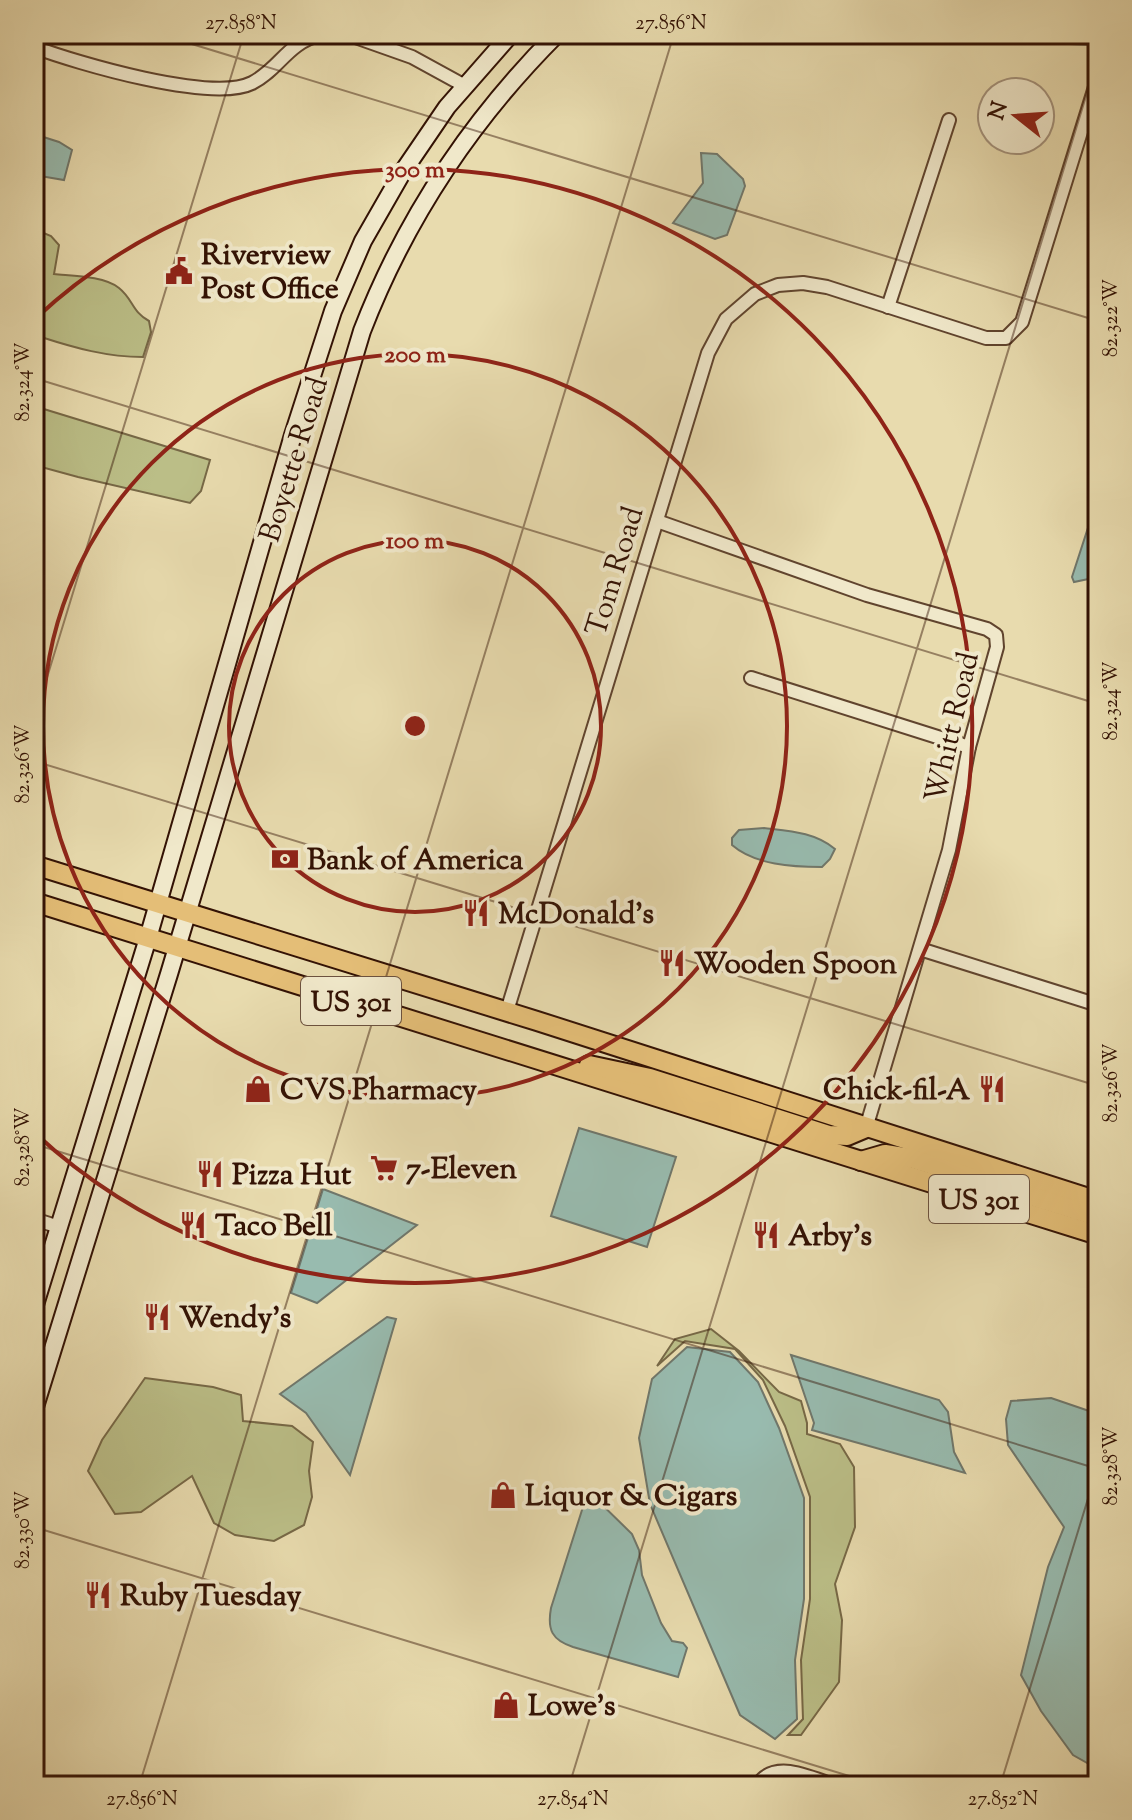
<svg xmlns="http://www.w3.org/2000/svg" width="1132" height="1820" viewBox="0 0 1132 1820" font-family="'Sorts Mill Goudy',serif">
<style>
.green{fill:#bbbe87;stroke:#776846;stroke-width:2}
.water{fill:#98bbaf;stroke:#70776b;stroke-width:2}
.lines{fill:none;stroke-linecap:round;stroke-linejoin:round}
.street-casing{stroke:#60442e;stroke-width:16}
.secondary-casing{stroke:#331204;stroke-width:20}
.primary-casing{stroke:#331204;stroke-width:22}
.street{stroke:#f0e8ca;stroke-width:12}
.secondary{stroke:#f0e8ca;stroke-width:16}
.primary{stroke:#e4be77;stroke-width:18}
.ticks{fill:none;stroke:#331204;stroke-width:2;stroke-opacity:0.45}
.ring{fill:none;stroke:#8f2418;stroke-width:4}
.labels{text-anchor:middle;stroke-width:8;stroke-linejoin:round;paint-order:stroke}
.shield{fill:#f0e8ca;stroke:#6c523f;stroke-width:2}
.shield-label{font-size:28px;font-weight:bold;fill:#331204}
.poi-label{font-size:30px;font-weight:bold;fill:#331204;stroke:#f0e8ca;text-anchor:start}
.street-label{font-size:30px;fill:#331204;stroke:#f0e8ca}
.centre{fill:#8f2418;stroke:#f0e8ca;stroke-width:4}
.ring-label{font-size:24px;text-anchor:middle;font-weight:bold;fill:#8f2418;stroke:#f0e8ca;stroke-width:8;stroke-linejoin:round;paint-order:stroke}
.neatline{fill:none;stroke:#331204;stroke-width:3}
.ticks-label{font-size:20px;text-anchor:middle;fill:#331204}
</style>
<rect width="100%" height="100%" fill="#e8dbae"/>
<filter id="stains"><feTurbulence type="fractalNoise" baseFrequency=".0025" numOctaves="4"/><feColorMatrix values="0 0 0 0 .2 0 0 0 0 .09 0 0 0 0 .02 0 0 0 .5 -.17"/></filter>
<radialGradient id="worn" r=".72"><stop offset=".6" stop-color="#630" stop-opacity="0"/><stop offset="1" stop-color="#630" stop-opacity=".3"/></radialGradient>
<g class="green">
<path d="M34,229L51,236L59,245L54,274C73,276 104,276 119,288C133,299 132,312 149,321L151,332L143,357C107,357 75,348 41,337L34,359Z"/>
<polygon points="34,406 210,460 201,491 190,503 78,477 34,465"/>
<polygon points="711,1329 739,1351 779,1392 801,1401 807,1423 807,1434 840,1444 854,1467 855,1527 835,1584 842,1620 839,1682 801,1735 788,1735 803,1719 801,1660 810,1599 810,1497 785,1426 763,1380 735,1349 685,1341 657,1366 675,1339"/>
<polygon points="145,1378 213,1387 241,1395 243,1421 292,1426 313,1442 309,1471 312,1497 304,1525 274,1541 235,1535 214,1523 192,1476 141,1512 115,1514 88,1471 102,1440"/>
</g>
<g class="water">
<polygon points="1035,34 1098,34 1098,40 1093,45 1070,44"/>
<polygon points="34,134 59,142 72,150 64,180 34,175"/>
<polygon points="701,153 717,154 743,179 745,186 727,235 715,239 673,223 703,183"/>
<polygon points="1098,497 1098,577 1074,582 1072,577"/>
<path d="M764,828C789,831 815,832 835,849L830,859L822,867C793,867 755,865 732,845V838L739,830Z"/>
<polygon points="579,1128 676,1157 647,1247 551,1216"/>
<polygon points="323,1189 417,1225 317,1303 291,1293"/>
<polygon points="387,1317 396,1319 350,1475 306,1413 280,1394"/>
<polygon points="687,1347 730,1352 758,1382 779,1428 804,1498 804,1599 795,1660 797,1719 775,1739 740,1715 650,1504 639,1438 652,1379"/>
<polygon points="791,1355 939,1400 948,1412 954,1452 965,1473 812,1430 814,1423"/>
<polygon points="1051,1398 1098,1414 1098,1769 1073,1755 1041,1711 1021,1675 1048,1567 1064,1527 1008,1445 1006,1419 1011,1401"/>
<path d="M588,1491L632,1534L639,1550L642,1575L661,1623L672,1641L683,1643L687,1648L678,1677L573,1647C552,1640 547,1630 551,1608Z"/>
</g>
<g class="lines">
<g class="street-casing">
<g id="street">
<polyline points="347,34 412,57 465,86"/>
<path d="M34,47C77,63 212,103 252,83C281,68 286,43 322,34"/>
<polyline points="888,307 949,120"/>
<polyline points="657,521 867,595 987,629 996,635 997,647 969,747 949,850 866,1128"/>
<polyline points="751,678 969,747"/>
<polyline points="920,949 1098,1005"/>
<polyline points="507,1011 708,353 726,319 755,294 778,285 803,283 827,287 986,338 1006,338 1022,322 1098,77"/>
<polyline points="34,1219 59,1227"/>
<path d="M757,1786C774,1758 811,1778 836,1786"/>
</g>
</g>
<g class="secondary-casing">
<g id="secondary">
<polyline points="34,1308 148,938 293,435 333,311 363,241 402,173 447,107 511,34"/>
<path d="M34,1410L169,974L362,331C406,217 471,120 557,34"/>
</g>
</g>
<g class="primary-casing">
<g id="primary">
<polyline points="34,865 537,1021 1098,1201"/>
<polyline points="34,902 1098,1235"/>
<polyline points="589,1065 650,1078 829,1135 847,1136 866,1128"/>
<polyline points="861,1161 885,1154 910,1158 1098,1217"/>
</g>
</g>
<use href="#street" class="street"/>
<use href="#secondary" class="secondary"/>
<use href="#primary" class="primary"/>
</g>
<path class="ticks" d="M159,34L1098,321M34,378L1098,704M34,720L244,34M34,761L1098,1086M34,1144L1098,1469M34,1527L882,1786M139,1786L674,34M569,1786L1098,57M1000,1786L1098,1466"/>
<g class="ring">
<circle cx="415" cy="726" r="186"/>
<circle cx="415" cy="726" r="372"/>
<path d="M35 319A557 557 0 1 1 35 1133"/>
</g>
<defs>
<g id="civic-bare" transform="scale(2.16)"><path d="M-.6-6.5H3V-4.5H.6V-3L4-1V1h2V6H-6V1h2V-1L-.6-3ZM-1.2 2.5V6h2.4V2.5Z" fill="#8f2418" stroke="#f0e8ca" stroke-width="2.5" paint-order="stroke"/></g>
<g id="bank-bare" transform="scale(2.16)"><path d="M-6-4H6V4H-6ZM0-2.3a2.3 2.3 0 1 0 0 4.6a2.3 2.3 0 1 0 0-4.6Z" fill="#8f2418" stroke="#f0e8ca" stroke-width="2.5" paint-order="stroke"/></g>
<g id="restaurant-bare" transform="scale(2.16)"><path d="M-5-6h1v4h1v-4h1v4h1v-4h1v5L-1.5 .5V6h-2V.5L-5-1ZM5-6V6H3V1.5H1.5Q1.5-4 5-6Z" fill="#8f2418" stroke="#f0e8ca" stroke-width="2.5" paint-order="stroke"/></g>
<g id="shop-bare" transform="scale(2.16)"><path d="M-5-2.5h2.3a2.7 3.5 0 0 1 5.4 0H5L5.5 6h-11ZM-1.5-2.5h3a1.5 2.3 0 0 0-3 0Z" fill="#8f2418" stroke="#f0e8ca" stroke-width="2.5" paint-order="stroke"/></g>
<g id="supermarket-bare" transform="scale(2.16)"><path d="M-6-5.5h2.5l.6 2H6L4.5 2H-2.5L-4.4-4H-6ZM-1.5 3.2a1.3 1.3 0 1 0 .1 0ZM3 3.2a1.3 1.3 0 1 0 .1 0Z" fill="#8f2418" stroke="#f0e8ca" stroke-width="2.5" paint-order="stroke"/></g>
</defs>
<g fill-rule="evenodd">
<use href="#civic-bare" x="179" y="271"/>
<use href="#bank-bare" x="285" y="859"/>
<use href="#restaurant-bare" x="476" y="913"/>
<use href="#restaurant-bare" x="672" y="963"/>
<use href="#shop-bare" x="258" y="1089"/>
<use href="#restaurant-bare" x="992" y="1089"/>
<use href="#supermarket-bare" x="384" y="1168"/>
<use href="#restaurant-bare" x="210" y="1174"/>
<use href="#restaurant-bare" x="193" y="1225"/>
<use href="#restaurant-bare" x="766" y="1235"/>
<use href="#restaurant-bare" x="157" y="1317"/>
<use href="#shop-bare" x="503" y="1495"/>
<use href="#restaurant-bare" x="98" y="1595"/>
<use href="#shop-bare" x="506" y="1705"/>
</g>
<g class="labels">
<g class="shield">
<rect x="301" y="977" width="100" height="48" rx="6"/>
<rect x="929" y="1175" width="100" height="48" rx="6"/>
</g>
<g class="shield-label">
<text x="351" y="1011">US 301</text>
<text x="979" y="1209">US 301</text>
</g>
<g class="poi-label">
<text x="201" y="264">Riverview<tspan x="201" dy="34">Post Office</tspan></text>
<text x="307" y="869">Bank of America</text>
<text x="498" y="923">McDonald's</text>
<text x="694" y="973">Wooden Spoon</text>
<text x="280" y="1099">CVS Pharmacy</text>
<text x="970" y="1099" text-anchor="end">Chick-fil-A</text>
<text x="406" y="1178">7-Eleven</text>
<text x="232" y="1184">Pizza Hut</text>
<text x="215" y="1235">Taco Bell</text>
<text x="788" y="1245">Arby's</text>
<text x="179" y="1327">Wendy's</text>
<text x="525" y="1505">Liquor &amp; Cigars</text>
<text x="120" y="1605">Ruby Tuesday</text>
<text x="528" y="1715">Lowe's</text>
</g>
<g class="street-label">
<text transform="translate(293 459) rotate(-73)" y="10">Boyette Road</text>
<text transform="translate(614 571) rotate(-73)" y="10">Tom Road</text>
<text transform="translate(951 727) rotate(-77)" y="10">Whitt Road</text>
</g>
</g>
<circle cx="415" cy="726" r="12" class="centre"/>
<g class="ring-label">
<text x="415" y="177">300 m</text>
<text x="415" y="362">200 m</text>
<text x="415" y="548">100 m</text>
</g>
<rect width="1132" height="1820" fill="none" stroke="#e8dbae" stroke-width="88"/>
<g transform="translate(1016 116) rotate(287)"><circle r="38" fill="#f0e8ca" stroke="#a4927b" stroke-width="2"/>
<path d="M0-6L14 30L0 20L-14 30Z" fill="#8f2418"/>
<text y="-12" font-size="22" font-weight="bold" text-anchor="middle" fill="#331204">N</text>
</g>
<rect x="44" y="44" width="1044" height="1732" class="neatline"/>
<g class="ticks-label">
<text x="241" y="29">27.858°N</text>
<text x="671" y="29">27.856°N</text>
<text transform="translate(1110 318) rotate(-90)" y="7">82.322°W</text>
<text transform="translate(22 382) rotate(-90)" y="7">82.324°W</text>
<text transform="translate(1110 701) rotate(-90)" y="7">82.324°W</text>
<text transform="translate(22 764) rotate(-90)" y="7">82.326°W</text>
<text transform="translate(1110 1083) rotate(-90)" y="7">82.326°W</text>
<text transform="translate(22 1147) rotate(-90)" y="7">82.328°W</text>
<text transform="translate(1110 1466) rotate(-90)" y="7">82.328°W</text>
<text transform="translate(22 1530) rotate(-90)" y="7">82.330°W</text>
<text x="142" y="1805">27.856°N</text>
<text x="573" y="1805">27.854°N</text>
<text x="1003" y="1805">27.852°N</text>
</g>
<rect width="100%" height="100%" filter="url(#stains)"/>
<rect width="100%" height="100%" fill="url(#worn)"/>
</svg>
